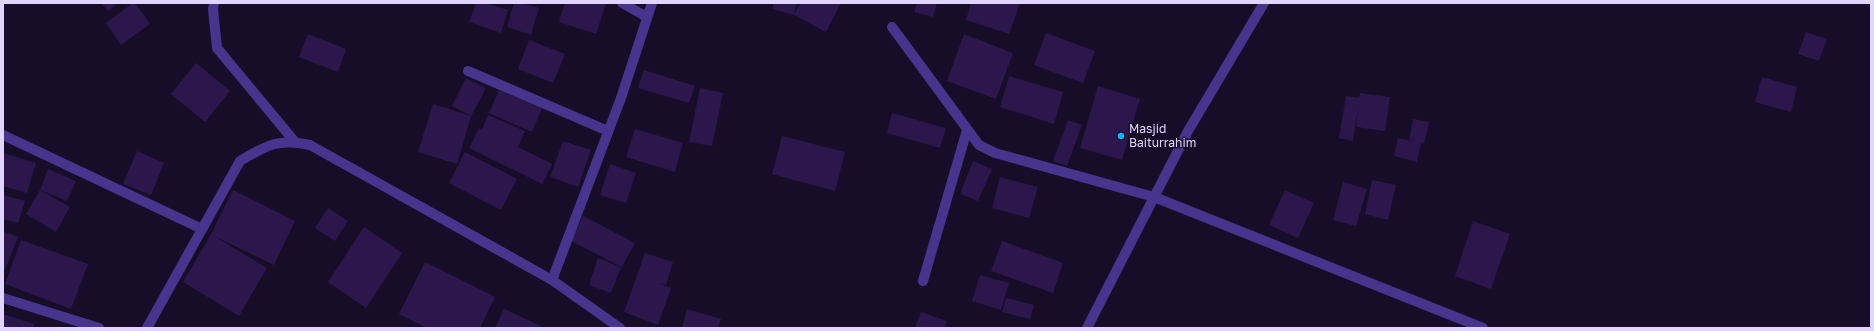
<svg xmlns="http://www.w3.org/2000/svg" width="1874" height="331" viewBox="0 0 1874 331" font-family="'Golos Text',sans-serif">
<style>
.building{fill:#2b174b}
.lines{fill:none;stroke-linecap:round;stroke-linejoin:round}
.minor{stroke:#47348c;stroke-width:10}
.poi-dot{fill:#00b7ff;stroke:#170d28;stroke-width:1.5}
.labels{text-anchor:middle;stroke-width:3;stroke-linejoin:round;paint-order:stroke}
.poi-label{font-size:12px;fill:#e1d4ff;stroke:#170d28;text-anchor:start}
</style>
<rect width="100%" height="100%" fill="#170d28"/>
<g class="building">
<polygon points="101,3 118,3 108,11"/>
<polygon points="133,3 135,3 150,24 121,45 106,23"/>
<polygon points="476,3 486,3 508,10 501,33 469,22"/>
<polygon points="514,3 522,3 539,8 531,35 507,27"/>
<polygon points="565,3 606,3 596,34 559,22"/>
<polygon points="774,3 797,3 794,15 772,9"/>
<polygon points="800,3 841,3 826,32 794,15"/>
<polygon points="917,3 937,3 933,17 914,12"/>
<polygon points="971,3 1020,3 1009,34 966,20"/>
<polygon points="1806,32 1827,39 1819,61 1798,54"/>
<polygon points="1046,33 1095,51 1083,83 1034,65"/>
<polygon points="308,34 346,49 338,72 299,57"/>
<polygon points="964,34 1013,53 996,99 947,81"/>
<polygon points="529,40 565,54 553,83 518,69"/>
<polygon points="196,63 230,91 205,122 171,94"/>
<polygon points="644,70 695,86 689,103 638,88"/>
<polygon points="1009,76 1063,92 1054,124 1000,107"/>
<polygon points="1762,77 1797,87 1791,112 1755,102"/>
<polygon points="466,78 486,88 471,116 452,106"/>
<polygon points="1098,86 1140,99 1122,160 1080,148"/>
<polygon points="700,88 723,93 712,146 689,142"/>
<polygon points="499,90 542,108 532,132 489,113"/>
<polygon points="1360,93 1390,97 1385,131 1356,127 1358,107 1353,141 1339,138 1346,96 1359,98"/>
<polygon points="433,104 471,116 457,164 418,152"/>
<polygon points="892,113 946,128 940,148 887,133"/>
<polygon points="488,115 525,131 518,147 552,164 542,184 469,148 479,128 482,130"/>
<polygon points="1413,119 1429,122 1424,144 1421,143 1417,162 1394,156 1398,138 1415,142 1409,140"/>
<polygon points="1068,120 1082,125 1067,166 1053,161"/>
<polygon points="635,129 683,143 675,172 626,157"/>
<polygon points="782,136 845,152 835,191 772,174"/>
<polygon points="563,141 591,150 578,187 550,177"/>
<polygon points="137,151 164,163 151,195 123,184"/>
<polygon points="465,152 517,179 501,210 449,183"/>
<polygon points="3,153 36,163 27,193 3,186"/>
<polygon points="973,161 992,169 978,201 960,194"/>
<polygon points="610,164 636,173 626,203 600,195"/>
<polygon points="48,169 76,181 67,201 40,190"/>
<polygon points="1000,177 1038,187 1029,218 992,208"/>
<polygon points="1372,180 1396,185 1388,220 1365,214"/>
<polygon points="1343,182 1367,189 1356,226 1333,220"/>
<polygon points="40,190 70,207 56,232 26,214"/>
<polygon points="233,190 295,221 274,265 214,236 267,268 239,316 183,282 211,234"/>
<polygon points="1285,190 1314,203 1298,238 1269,225"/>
<polygon points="3,195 25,201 18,223 3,219"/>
<polygon points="328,208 348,221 335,241 315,228"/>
<polygon points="583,216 635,243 622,267 571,241"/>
<polygon points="1473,221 1510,234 1491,289 1455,276"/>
<polygon points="364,227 402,253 366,308 328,282"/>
<polygon points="3,231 18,237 5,270 3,269"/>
<polygon points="21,240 88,264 71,309 5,284"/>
<polygon points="1002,241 1063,263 1053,293 991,271"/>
<polygon points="645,253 673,262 666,285 658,283 671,288 658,325 624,312"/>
<polygon points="598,258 621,267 611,293 589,285"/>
<polygon points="425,262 495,297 480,328 427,328 399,314"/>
<polygon points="980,275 1009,283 1001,310 972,301"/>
<polygon points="1006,298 1034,305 1030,319 1002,312"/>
<polygon points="504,309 541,326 540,328 495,328"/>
<polygon points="687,309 721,319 718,328 682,328"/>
<polygon points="921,312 947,321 945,328 915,328"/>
<polygon points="3,314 34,324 33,328 3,328"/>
</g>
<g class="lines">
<g class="minor">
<polyline points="214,3 213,9 217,48 295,142"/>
<polyline points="622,3 647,17"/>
<polyline points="892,27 979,145 995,153 1154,197 1483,328"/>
<polyline points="468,71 608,131"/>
<polyline points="3,135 202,229"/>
<polyline points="552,280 621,98 652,3"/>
<polyline points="923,281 967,130"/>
<polyline points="3,298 99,328"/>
<path d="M147,328L240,161C267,145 278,138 310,145L552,280L620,328"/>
<polyline points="1087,328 1188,131 1264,3"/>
</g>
</g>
<circle class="poi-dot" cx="1121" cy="136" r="4"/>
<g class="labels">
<g class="poi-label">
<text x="1129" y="133">Masjid<tspan x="1129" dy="14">Baiturrahim</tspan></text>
</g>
</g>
<rect width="1874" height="331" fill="none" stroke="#e1d4ff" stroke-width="8"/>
</svg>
